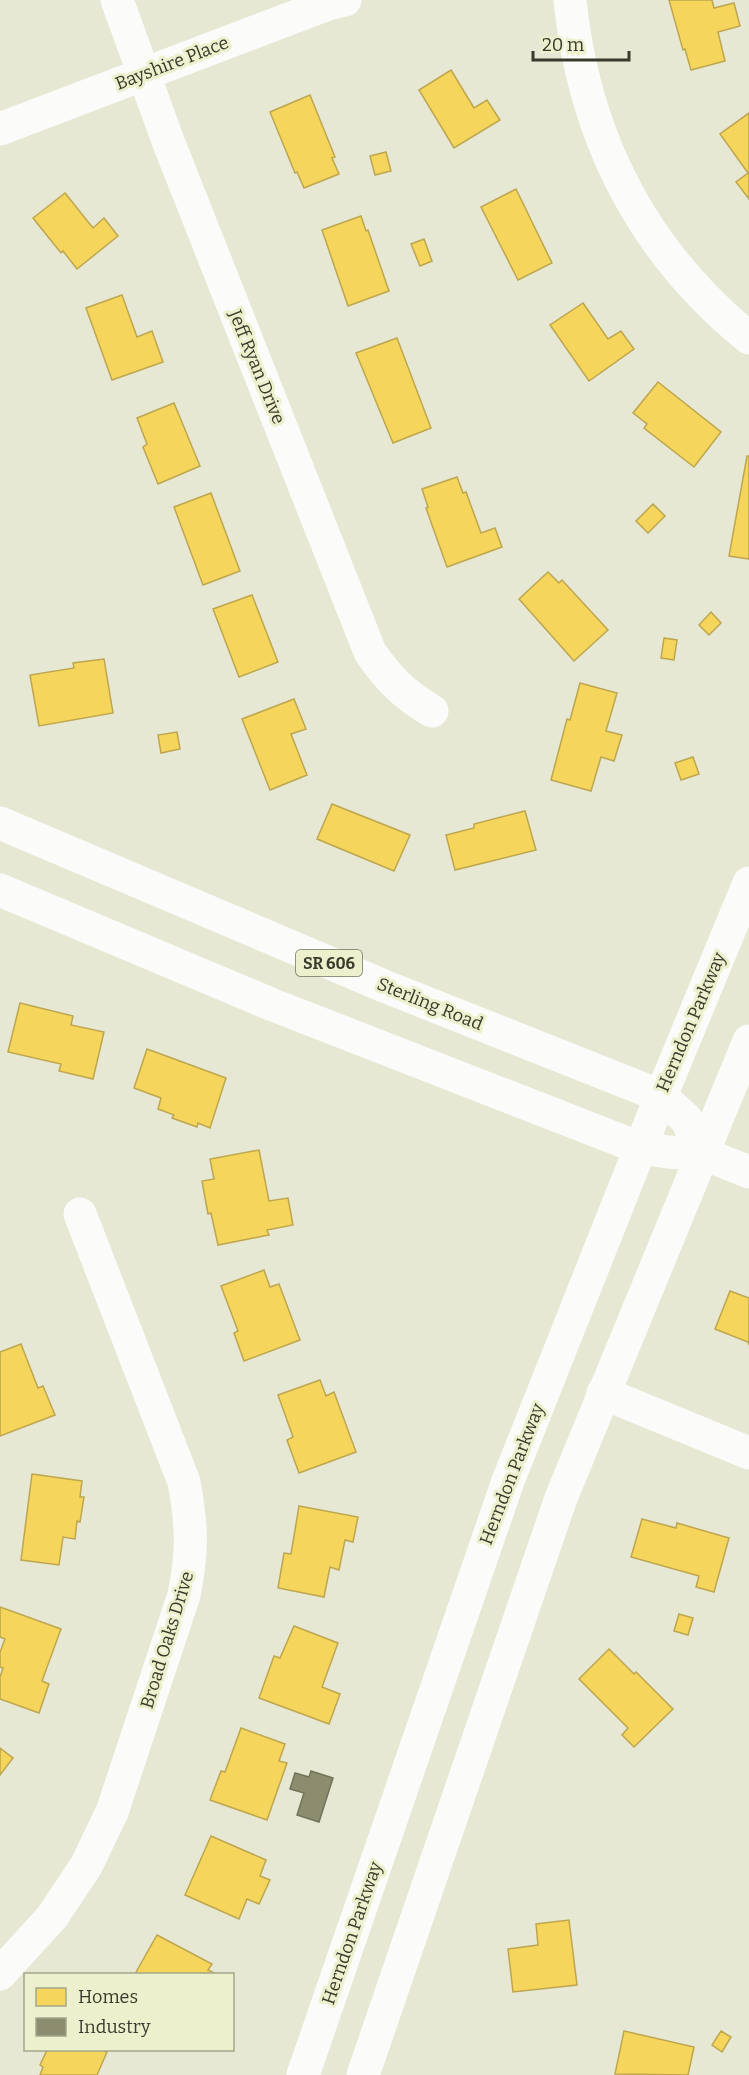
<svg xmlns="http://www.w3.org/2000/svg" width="749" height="2075" viewBox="0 0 749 2075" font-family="Bitter,serif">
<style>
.homes{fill:#f6d55c;stroke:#bda64e;stroke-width:1.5}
.industry{fill:#8c8c6e;stroke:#73735a;stroke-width:1.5}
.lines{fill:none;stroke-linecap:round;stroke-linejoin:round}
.minor{stroke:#fbfcf9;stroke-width:33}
.secondary{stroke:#fbfcf9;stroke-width:33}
.primary{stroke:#fbfcf9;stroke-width:33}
.labels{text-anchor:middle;stroke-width:6;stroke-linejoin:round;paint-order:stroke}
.shield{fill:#ecf0cc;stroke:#6f715c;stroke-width:1.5}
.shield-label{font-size:16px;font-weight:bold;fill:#393a2c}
.street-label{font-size:18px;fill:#393a2c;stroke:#ecf0cc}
</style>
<rect width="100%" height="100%" fill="#e6e8d4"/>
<g class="homes">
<polygon points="669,0 712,0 714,8 734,3 740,26 718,32 725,61 691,70 685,49 683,50"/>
<polygon points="451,70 474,108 487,100 500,120 454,148 419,90"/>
<polygon points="310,95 335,157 332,158 339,174 304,188 297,172 295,173 270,112"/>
<polygon points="749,113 749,199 736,182 748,173 720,134"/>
<polygon points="386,152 391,171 375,175 370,156"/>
<polygon points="516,189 552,263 518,280 481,207"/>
<polygon points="65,193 93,228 104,218 118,236 77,269 63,251 61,253 33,218"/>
<polygon points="361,216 366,231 368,230 389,291 348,306 322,230"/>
<polygon points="424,239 432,261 420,266 411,244"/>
<polygon points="122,295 137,337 152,331 163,362 112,380 86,308"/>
<polygon points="583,303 608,339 621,331 634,349 589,381 550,325"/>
<polygon points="397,338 431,428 393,443 356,353"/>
<polygon points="658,382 721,432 694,467 644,428 647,424 633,413"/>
<polygon points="174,403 200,466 158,484 143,447 147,444 137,418"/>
<polygon points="747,456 749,456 749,559 729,556"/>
<polygon points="457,477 463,493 466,492 481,533 495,528 502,547 447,567 426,508 428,507 422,489"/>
<polygon points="211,493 240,571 203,585 174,507"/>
<polygon points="653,504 665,516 648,533 636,521"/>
<polygon points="548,572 559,583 562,580 608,630 574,661 519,599"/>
<polygon points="252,595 278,662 239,677 213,609"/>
<polygon points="711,612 721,623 709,635 699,625"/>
<polygon points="664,638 677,640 674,660 661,658"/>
<polygon points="104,659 113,713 39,726 30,675 74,668 73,663"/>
<polygon points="580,683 617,693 606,731 622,735 614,761 601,757 591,791 551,780 567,719 570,720"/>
<polygon points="294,699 306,729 291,734 307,775 270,790 242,719"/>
<polygon points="177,732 180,749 161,753 158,735"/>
<polygon points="693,757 699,774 681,780 675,763"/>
<polygon points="332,804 410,835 394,871 317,839"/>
<polygon points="525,811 536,850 455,870 446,835 474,828 474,824"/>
<polygon points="20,1003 73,1016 71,1025 104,1032 93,1079 59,1071 61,1064 8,1052"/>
<polygon points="147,1049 226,1078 210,1128 198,1123 197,1127 172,1118 174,1115 158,1109 161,1098 134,1088"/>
<polygon points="259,1150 269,1201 288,1198 293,1225 267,1230 269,1235 218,1245 211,1213 208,1214 202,1181 214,1179 210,1159"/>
<polygon points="264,1270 270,1287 279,1284 300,1340 244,1361 234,1333 238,1331 221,1286"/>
<polygon points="730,1291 749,1298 749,1345 748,1342 715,1329"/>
<polygon points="21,1344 38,1388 43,1386 55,1415 0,1436 0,1352"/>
<polygon points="320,1380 326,1396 334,1392 356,1452 299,1473 287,1440 293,1437 278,1395"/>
<polygon points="32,1474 82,1481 80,1497 84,1497 80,1522 77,1521 75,1539 63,1537 59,1565 21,1560"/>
<polygon points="299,1506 358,1517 353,1542 345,1540 339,1570 330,1567 324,1597 278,1588 284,1553 291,1554"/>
<polygon points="642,1519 676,1528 677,1523 729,1538 714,1592 696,1587 699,1576 631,1557"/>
<polygon points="0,1607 61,1629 42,1681 49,1684 39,1713 0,1699 0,1677 3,1668 0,1667 0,1652 5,1639 0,1637"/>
<polygon points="679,1614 693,1618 688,1635 674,1631"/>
<polygon points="294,1626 338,1643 322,1687 340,1694 329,1724 259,1698 274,1656 280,1658"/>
<polygon points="609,1649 634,1674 636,1672 673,1709 634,1747 622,1735 628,1728 579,1679"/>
<polygon points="241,1728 285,1744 279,1761 287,1763 267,1820 210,1800 221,1771 225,1772"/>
<polygon points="0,1748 13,1758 0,1775"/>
<polygon points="211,1836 266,1860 260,1876 270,1880 259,1904 247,1899 239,1919 185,1895"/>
<polygon points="569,1920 577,1985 513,1992 508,1949 538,1945 536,1924"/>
<polygon points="157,1935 212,1964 208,1970 216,1974 135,1974"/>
<polygon points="624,2031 694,2047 688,2075 615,2074"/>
<polygon points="721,2031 731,2037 722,2052 712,2045"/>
<polygon points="47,2050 101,2050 107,2052 97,2075 40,2075 43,2067 40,2065"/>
</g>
<polygon class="industry" points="311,1771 333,1778 319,1822 297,1815 304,1793 290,1789 295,1773 309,1777"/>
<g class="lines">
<g class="minor">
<path d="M117,0L168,141L370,652C388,678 403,694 432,711"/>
<path d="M570,0C584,136 642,251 749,338"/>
<polyline points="0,129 328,4 345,0"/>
<polyline points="603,1393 749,1453"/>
<path d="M0,1974L52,1917L86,1866L112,1812L184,1595C193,1551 192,1526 184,1482L80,1214"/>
</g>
<g class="secondary">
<polyline points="303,2075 508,1481 661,1096 749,883"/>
<polyline points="363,2075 561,1498 749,1041"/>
</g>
<g class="primary">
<polyline points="0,823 384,986 661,1096 686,1119 704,1154"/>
<polyline points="0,890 273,1005 640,1148 668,1152 704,1154 749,1172"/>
</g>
</g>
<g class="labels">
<rect class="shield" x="296" y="950" width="66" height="26" rx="4.5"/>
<g class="shield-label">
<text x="329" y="969">SR 606</text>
</g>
<g class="street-label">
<text transform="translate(172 63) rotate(-21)" y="6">Bayshire Place</text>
<text transform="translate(257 367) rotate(68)" y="6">Jeff Ryan Drive</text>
<text transform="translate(430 1004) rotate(22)" y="6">Sterling Road</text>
<text transform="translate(691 1022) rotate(-67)" y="6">Herndon Parkway</text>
<text transform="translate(512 1474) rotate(-69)" y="6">Herndon Parkway</text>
<text transform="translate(167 1640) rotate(-73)" y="6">Broad Oaks Drive</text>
<text transform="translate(352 1933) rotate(-71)" y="6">Herndon Parkway</text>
</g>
</g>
<rect x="24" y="1973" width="210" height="78" fill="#ecf0cc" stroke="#a4a78c" stroke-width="1.5"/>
<rect x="36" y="1988" width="30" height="18" fill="#f6d55c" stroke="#a4a78c" stroke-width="1.5"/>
<text x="78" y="2003" font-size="18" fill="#393a2c">Homes</text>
<rect x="36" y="2018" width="30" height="18" fill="#8c8c6e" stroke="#a4a78c" stroke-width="1.5"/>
<text x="78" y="2033" font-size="18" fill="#393a2c">Industry</text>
<path d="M533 51v9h96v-9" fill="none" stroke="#393a2c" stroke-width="3"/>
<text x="542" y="51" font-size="18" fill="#393a2c" stroke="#ecf0cc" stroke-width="4.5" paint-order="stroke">20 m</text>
</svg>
